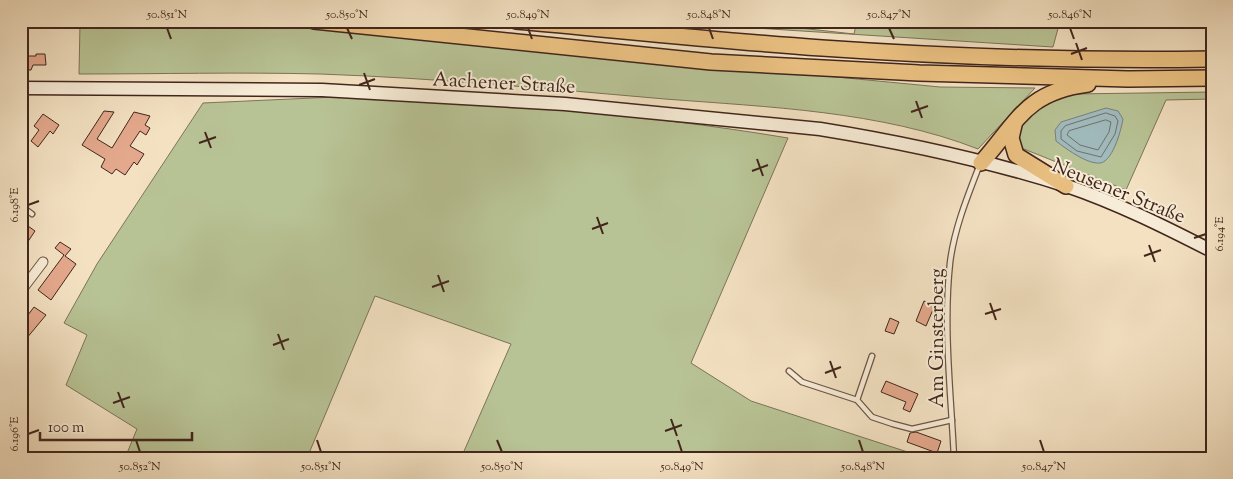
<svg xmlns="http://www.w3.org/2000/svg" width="1233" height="479" viewBox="0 0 1233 479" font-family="'Sorts Mill Goudy',serif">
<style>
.green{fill:#b8c395;stroke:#7d7458}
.water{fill:#a0bbbd;stroke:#7a7f7d}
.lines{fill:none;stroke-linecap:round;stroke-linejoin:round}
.shore{stroke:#71706c;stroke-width:1}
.building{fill:#e4a98d;stroke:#42261c}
.service-casing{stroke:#6e5546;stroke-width:7}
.minor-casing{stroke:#6e5546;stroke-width:11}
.secondary-casing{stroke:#42261c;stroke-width:15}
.motorway-casing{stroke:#42261c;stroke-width:18}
.service{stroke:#f7ecd7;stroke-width:4.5}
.minor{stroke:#f7ecd7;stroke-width:9}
.secondary{stroke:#f7ecd7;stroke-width:12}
.motorway{stroke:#eac081;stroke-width:15}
.ticks{fill:none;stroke:#42261c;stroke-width:2}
.labels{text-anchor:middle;stroke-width:4;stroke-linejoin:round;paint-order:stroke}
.street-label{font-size:20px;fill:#42261c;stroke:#f7ecd7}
.neatline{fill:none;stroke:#42261c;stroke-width:2}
.ticks-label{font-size:12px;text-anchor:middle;fill:#42261c}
</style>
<rect width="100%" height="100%" fill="#f3e1c2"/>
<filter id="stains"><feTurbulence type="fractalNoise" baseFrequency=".004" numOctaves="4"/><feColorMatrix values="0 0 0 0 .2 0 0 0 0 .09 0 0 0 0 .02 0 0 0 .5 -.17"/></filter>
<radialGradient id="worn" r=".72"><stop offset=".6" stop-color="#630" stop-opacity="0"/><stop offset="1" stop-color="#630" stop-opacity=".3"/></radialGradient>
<g class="green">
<path d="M48,21H255L940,87L1035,88L978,149C881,111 768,107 665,99C550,89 435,78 320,74C240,72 159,74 79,74L80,24Z"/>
<polygon points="645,21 737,21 854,34 857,21 1060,21 1053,47"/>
<polygon points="1212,92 1212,99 1166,100 1126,190 1019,147 1018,129 1035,109 1073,94"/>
<path d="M335,97C486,102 639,113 788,138L691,363L751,401L926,458H461L511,344L375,296L307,458H125L137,429L66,385L87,335L64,323L97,264L203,103Z"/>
</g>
<path class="water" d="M1106,108L1118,111L1123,119C1121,130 1115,153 1105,161C1094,170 1065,148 1056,141L1055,130L1061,122Z"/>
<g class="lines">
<g class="shore">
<polygon points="1106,113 1115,116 1118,121 1115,134 1101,157 1077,151 1061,139 1061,131 1065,126"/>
<polygon points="1106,120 1111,122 1109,132 1098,150 1080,145 1067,135 1069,131"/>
</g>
</g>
<g class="building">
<polygon points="36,54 45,54 46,65 33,65 31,70 21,70 21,56 36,56"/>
<polygon points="104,111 114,112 97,139 112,148 134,112 150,116 145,125 150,128 146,135 140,131 130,146 144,154 137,165 134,162 125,175 116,169 112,174 101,167 105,159 82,145"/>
<polygon points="43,114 59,125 53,134 50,131 38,147 31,141 39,130 34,126"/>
<polygon points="21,221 35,231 21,252"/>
<polygon points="60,242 71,249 65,256 76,264 51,300 38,290 64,255 55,248"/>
<polygon points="924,301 935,305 926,326 916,321"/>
<polygon points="34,307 46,315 21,345 21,310 28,315"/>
<polygon points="890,318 899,322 894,334 885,331"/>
<polygon points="886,381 918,394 910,412 903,409 906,402 881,392"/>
<polygon points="916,432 941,441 937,453 907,442 910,433"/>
</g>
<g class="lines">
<g class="service-casing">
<g id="service">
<polyline points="21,206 32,214"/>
<polyline points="789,371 802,382 857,400 872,417 893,424 912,429 952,420"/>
<polyline points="857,400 872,356"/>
<path d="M954,458C951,393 943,327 950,263C954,229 968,195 980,164"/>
</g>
</g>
<g class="minor-casing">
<polyline id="minor" points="21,291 43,262"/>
</g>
<g class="secondary-casing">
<path id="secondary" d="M21,88L322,90L565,104L820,129C900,142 989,161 1067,186C1117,203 1165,227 1212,251"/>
</g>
<g class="motorway-casing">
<g id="motorway">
<polyline points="314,21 711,62 919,73 1128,79 1212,78"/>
<path d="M516,21C618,30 720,41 822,48C952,57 1082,61 1212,59"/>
<polyline points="1014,125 1011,138 1016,155 1066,186"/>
<path d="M981,163C1018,121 1026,92 1088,84"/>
</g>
</g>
<use href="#service" class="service"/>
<use href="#minor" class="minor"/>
<use href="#secondary" class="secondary"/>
<use href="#motorway" class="motorway"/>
</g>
<path class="ticks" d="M167,28L171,39M347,28L352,39M528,28L532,39M709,28L713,39M889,28L894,39M1070,28L1074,39M1076,43L1082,60M1071,54L1087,48M364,73L370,90M359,85L375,79M916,101L922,118M911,112L928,106M205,132L211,148M199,143L216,137M757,159L763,176M752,171L768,165M28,205L39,201M597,217L603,234M592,229L608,223M1194,238L1206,234M1149,245L1155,262M1144,256L1161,250M438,275L444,292M432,287L449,281M990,303L996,320M985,314L1001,309M278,334L284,350M273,345L289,339M830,361L836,378M825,373L841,367M118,392L124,408M113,403L130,397M671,419L677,436M665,431L682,425M28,434L39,430M136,440L140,452M317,440L321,452M497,440L502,452M678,440L682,452M859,440L863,452M1040,440L1044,452"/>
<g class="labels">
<g class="street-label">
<text transform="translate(504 82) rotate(3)" y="7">Aachener Straße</text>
<text transform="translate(1119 190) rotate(22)" y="7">Neusener Straße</text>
<text transform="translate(936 338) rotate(-90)" y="7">Am Ginsterberg</text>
</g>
</g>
<rect width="1233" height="479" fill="none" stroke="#f3e1c2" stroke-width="55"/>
<path d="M40 432v8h152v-8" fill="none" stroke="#42261c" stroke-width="2.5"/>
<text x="48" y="432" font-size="15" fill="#42261c" stroke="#f7ecd7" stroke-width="4" paint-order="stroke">100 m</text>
<rect x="28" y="28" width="1178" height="424" class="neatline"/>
<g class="ticks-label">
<text x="167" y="18">50.851°N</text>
<text x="347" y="18">50.850°N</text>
<text x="528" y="18">50.849°N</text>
<text x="709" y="18">50.848°N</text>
<text x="889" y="18">50.847°N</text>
<text x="1070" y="18">50.846°N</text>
<text transform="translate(14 205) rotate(-90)" y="4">6.198°E</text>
<text transform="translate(1219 234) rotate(-90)" y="4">6.194°E</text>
<text transform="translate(14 434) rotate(-90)" y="4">6.196°E</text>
<text x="140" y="470">50.852°N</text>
<text x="321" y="470">50.851°N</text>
<text x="502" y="470">50.850°N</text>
<text x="682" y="470">50.849°N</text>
<text x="863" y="470">50.848°N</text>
<text x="1044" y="470">50.847°N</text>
</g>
<rect width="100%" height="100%" filter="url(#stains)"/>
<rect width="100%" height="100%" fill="url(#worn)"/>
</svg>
